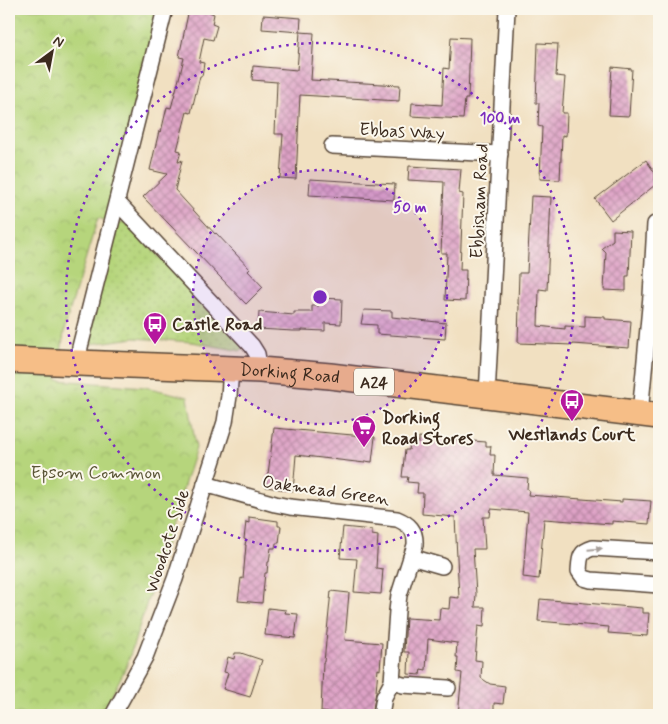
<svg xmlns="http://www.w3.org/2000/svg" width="668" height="724" viewBox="0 0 668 724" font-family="Mynerve,sans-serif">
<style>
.grass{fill:url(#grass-dots);stroke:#78804d}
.park{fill:url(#park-crowns);stroke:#78804d}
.building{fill:url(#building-cross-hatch)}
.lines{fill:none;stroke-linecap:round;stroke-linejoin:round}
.minor-casing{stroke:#564536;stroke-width:18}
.trunk-casing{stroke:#564536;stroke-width:28}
.minor{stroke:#fff;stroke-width:15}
.trunk{stroke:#f6be87;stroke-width:25}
.oneway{fill:#a79f9a}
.ring{fill:none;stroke:#7b2cbf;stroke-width:2.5;stroke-dasharray:2.5 5}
.labels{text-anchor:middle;stroke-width:4;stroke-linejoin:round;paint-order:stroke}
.shield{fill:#fbf7ec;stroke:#75685c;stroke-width:1}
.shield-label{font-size:16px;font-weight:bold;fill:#3b2a1e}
.street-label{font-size:18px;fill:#3b2a1e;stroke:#fbf7ec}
.poi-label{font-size:18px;font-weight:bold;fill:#3b2a1e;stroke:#fbf7ec;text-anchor:start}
.park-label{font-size:18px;fill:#5a5536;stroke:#fbf7ec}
.centre{fill:#7b2cbf;stroke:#fbf7ec;stroke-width:2.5}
.ring-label{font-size:15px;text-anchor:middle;font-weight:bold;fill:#7b2cbf;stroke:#fbf7ec;stroke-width:4;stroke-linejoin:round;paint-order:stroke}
</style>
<defs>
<pattern id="grass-dots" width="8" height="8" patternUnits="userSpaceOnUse" patternTransform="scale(1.25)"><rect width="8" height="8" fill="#b6d57c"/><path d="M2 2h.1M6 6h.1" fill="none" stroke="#9db76b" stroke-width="1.8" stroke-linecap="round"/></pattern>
<pattern id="park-crowns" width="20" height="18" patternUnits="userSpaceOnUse" patternTransform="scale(1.25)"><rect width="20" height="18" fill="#b6d57c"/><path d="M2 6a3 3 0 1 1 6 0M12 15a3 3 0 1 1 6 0" fill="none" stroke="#9db76b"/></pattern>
<pattern id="building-cross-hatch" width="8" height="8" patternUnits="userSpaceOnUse" patternTransform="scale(1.25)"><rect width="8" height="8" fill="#dea2c6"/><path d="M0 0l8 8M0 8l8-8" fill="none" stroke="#b584a0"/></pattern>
</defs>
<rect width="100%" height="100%" fill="#fbf7ec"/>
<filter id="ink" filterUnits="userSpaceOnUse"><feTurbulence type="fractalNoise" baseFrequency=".02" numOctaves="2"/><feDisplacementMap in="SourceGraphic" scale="10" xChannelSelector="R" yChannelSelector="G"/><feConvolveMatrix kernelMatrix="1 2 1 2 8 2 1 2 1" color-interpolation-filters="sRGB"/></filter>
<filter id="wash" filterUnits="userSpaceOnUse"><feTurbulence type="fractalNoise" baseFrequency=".0096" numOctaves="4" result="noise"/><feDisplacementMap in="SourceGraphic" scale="20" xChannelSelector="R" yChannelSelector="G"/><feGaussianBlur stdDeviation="1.12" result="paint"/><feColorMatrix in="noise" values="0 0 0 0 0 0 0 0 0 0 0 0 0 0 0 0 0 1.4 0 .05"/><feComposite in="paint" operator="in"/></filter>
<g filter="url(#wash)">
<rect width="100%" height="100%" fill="#f1e0c1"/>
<polygon class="grass" points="126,221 243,346 241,351 192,342 134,338 91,344 88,338 118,224"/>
<polygon class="park" points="9,9 159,9 107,221 98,218 65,326 57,380 145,387 188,397 196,448 127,665 102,715 9,715"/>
<g id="blocks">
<g class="building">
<polygon points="189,9 210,9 209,12 214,14 212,24 217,26 213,40 204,38 199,62 204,63 202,76 200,76 191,113 187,112 177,150 181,151 178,162 179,162 182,160 175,190 215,234 216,233 250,269 248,271 263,287 246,304 143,197 167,174 150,170 159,131 161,132 167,107 171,108 180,75 184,58 179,57"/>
<polygon points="263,15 301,18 300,32 262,29"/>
<polygon points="300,32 314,33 311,80 400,85 399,101 300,95 296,179 280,178 283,134 275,134 277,82 252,80 253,66 297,70"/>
<polygon points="451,37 470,38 468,99 465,99 463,119 411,116 412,103 442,105 444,68 449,69"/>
<polygon points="538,43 558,44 556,76 565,77 562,113 567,113 566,136 562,135 560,180 540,179 542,127 538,126 539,103 536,103"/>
<polygon points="612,67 632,69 629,116 609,115"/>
<polygon points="646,160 655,173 655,185 611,220 595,199"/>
<polygon points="409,166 461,169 459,193 463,194 460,270 466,270 465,301 445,300 447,253 441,253 444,182 408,180"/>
<polygon points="310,179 395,184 394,200 309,195"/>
<polygon points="531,196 551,197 547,290 539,289 538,326 565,329 565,326 585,327 585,316 605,317 605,319 631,321 629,348 573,344 573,345 518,343 519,304 518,304 519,273 527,273"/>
<polygon points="613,230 631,231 629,276 626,276 626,291 604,290 606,252 602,248 613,240"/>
<polygon points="320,298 342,299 341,324 325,323 325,331 302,330 302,331 293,331 258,329 259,312 294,315 294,312 312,312 312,306 319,306"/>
<polygon points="364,310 392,311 392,317 446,323 445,339 377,334 377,325 361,324"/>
<polygon points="274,428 375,437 372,462 365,461 365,463 296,455 293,491 266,487 267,474 268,474"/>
<polygon points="419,437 486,442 486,446 491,446 490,455 495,455 494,475 528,478 527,489 529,490 528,495 622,502 622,499 651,501 649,524 612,521 612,524 544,519 539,579 523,577 528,512 491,509 490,517 483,517 485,549 473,549 476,594 475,607 485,607 484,627 478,626 475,660 482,661 481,678 490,684 505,686 503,704 494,703 494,712 489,712 488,715 458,715 462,673 457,672 458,657 456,657 457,643 428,639 426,670 421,669 420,675 408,674 409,652 404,652 406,618 439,620 440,608 449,609 450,597 459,598 455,517 422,514 423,493 417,493 418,483 407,482 408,477 402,477 405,450 409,450 410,442 419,442"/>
<polygon points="249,517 278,521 278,526 281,526 279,543 276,543 275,548 271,548 269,562 268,562 267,573 265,573 262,603 238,601 241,578 243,579 246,545 245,545 246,540 244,539 246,522 249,523"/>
<polygon points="343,527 372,530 372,535 378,536 376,568 383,569 381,594 354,592 357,559 340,558"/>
<polygon points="331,591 349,593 345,640 382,643 380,670 378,669 376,692 372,715 345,715 345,714 321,712 323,662 324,662"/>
<polygon points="540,599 642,608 642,613 649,613 647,636 608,633 609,627 538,621"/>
<polygon points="268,608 286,610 285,613 298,614 295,638 265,635"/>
<polygon points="235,653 241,653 262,660 250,697 223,689 228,673 224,672 228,657 234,659"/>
</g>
</g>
</g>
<g filter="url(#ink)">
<use href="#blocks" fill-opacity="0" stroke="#564536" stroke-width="1"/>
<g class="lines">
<g class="minor-casing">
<g id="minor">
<polyline points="332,146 500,154"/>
<polyline points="117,202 252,346 257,354 260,370"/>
<polyline points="78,363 80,347 165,9"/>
<polyline points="487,396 507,9"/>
<polyline points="640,414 651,296 655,224"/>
<path d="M205,484L275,504L290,507L397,519C409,524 416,530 415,545L399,595L397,611L392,682"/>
<path d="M659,552L593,548C579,552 580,558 579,571L584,578L591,580L659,585"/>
<polyline points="411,557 442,566"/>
<polyline points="113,715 145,657 175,579 225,422 229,396 231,369"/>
<polyline points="381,715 384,697 392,682 403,685 448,688"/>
</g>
</g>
<g class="trunk-casing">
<g id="trunk">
<path id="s1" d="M9,360L78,363L260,370L330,376L659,416"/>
</g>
</g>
<use href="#minor" class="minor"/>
<use href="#trunk" class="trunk"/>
</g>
<defs><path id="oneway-solid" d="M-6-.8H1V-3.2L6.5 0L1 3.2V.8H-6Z" transform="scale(1.25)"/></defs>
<use class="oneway" href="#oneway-solid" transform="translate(595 549) rotate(-5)"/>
</g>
<circle cx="320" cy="297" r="127" fill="#7b2cbf" fill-opacity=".12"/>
<g class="ring">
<circle cx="320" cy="297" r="127"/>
<circle cx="320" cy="297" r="254"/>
</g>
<defs>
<g id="bus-pin" transform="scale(1.25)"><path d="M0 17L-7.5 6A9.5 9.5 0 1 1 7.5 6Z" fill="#b5179e" stroke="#fbf7ec"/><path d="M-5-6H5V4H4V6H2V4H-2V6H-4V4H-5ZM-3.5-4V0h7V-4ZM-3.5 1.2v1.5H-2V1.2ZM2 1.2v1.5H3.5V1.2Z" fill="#fff"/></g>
<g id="supermarket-pin" transform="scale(1.25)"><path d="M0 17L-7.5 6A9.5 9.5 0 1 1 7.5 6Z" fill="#b5179e" stroke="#fbf7ec"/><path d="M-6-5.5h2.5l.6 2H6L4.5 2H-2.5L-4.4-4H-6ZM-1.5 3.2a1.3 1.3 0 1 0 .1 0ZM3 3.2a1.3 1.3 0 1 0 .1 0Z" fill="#fff"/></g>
</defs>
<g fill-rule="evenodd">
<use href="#bus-pin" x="155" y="324"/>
<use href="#bus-pin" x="572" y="401"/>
<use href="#supermarket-pin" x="364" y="427"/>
</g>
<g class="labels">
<rect class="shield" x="354" y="368.5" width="40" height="27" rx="4"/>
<g class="shield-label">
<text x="374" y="388">A24</text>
</g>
<g class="street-label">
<text transform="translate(402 131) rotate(3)" y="6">Ebbas Way</text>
<text transform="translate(479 201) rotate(-87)" y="6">Ebbisham Road</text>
<text dy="6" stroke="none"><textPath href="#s1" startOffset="281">Dorking Road</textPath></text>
<text transform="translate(326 490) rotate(8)" y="6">Oakmead Green</text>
<text transform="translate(167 541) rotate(-72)" y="6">Woodcote Side</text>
</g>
<g class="poi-label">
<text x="172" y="330">Castle Road</text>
<text x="382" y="423">Dorking<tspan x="382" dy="21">Road Stores</tspan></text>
<text x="572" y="440" text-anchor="middle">Westlands Court</text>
</g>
<g class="park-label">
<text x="96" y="478">Epsom Common</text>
</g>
</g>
<circle cx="320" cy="297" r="8" class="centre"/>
<g class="ring-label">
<text x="500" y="123">100 m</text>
<text x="410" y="212">50 m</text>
</g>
<rect width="668" height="724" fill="none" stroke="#fbf7ec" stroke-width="30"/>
<g transform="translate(52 52) rotate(32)" stroke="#fbf7ec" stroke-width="4" paint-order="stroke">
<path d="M0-4L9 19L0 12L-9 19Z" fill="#3b2a1e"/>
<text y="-8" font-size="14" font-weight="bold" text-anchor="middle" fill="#3b2a1e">N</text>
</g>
</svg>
